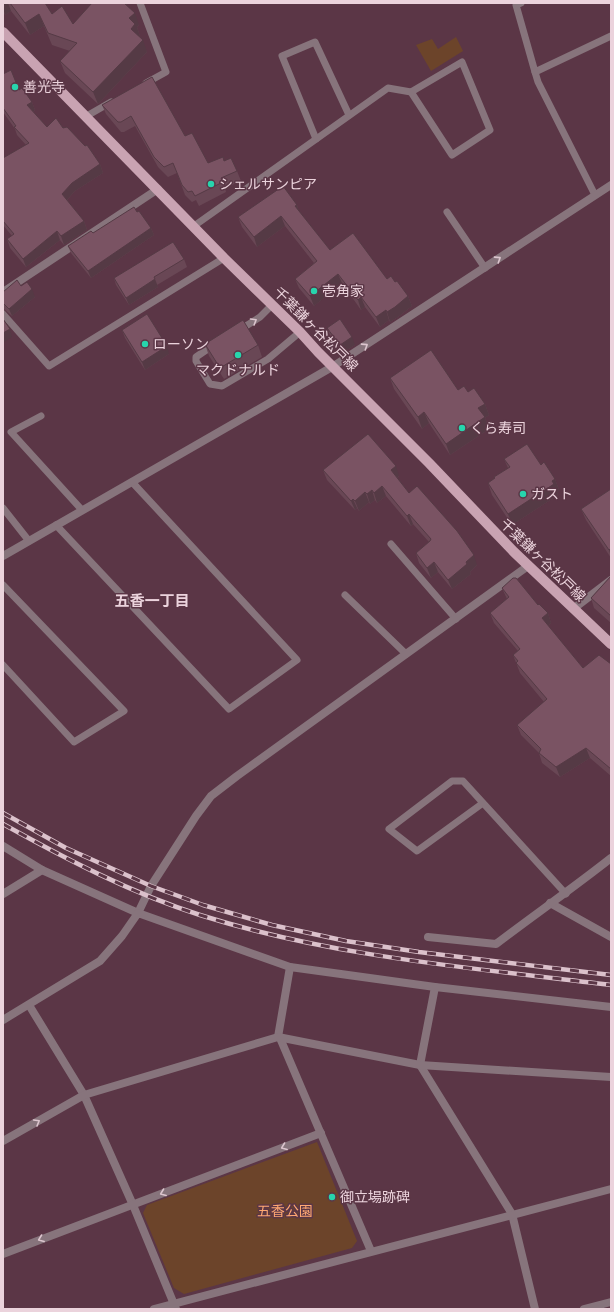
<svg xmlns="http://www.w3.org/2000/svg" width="614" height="1312" viewBox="0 0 614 1312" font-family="Jost,'Noto Sans JP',sans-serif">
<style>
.green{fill:#6c442a}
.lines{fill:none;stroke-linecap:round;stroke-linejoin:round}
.service{stroke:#87747c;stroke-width:7}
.minor{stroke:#87747c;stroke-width:8}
.tertiary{stroke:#87747c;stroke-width:8}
.primary{stroke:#c9a3b2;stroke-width:10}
.rail-casing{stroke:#dbc1cb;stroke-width:4.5}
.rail{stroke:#5b3646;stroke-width:3;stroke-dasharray:9;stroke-linecap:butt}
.wall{fill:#694755}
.shaded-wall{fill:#553a45}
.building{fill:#7a5363;stroke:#553a45}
.oneway{stroke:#dcc5ce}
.poi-dot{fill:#27d5ad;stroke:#5b3646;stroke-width:1.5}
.labels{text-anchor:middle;stroke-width:3;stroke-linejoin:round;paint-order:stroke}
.poi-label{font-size:14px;fill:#ebd3dc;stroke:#5b3646;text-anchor:start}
.street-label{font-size:14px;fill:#ebd3dc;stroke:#5b3646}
.park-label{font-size:14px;fill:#ffa872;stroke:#5b3646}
.neighbourhood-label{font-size:15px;font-weight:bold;fill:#ebd3dc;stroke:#5b3646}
</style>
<rect width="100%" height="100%" fill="#5b3646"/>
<g class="green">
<polygon points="456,37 463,51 431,71 416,45 432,39 438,49"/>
<polygon points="317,1142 357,1241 352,1248 184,1294 174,1288 143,1213 147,1205"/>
</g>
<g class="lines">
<g class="service">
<polyline points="140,3 166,72 146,83"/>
<polyline points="521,3 516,5 535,72 611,36"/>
<polyline points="535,72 538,82 595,195"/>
<polyline points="85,117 111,102"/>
<polyline points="316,139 282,56 315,42 349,115"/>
<polyline points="447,212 485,268"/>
<polyline points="194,226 388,88 411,92 462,62 490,130 452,155 411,92"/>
<polyline points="3,314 49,366 224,258"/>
<polyline points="238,331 260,317 272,305"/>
<polyline points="215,344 196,357 196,361 210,384 222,386 268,359 300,332"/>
<polyline points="41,416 11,432 82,510"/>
<polyline points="3,508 29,541"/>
<polyline points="56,525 229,709 297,660 132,482"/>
<polyline points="391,544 456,619"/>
<polyline points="3,585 124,711 74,742 3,665"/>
<polyline points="345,595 406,654"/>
<polyline points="483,803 417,851 389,829 452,781 463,781 566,894"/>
</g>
<g class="minor">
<polyline points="3,292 158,189"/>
<polyline points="3,556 332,367 611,185"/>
<polyline points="573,609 611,580"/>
<polyline points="3,846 42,870 138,913 151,886 196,816 211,796 237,776 528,566"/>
<polyline points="3,894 42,870"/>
<polyline points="550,903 611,937"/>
<path d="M428,937L496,944C534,915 573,888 611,858"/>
<polyline points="435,987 420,1065 512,1214 535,1309"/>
<polyline points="29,1005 84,1095 133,1205 176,1309"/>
<polyline points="278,1037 290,967"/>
<polyline points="280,1038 371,1251"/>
<polyline points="3,1141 84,1095 278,1037 420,1065 611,1077"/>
<polyline points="3,1254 321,1133"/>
<polyline points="154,1309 611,1189"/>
</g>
<g class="tertiary">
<polyline points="3,1020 100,961 122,936 138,913 290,967 435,987 611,1007"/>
<polyline points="584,1309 611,1302"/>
</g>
<polyline class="primary" points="3,32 224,258 300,332 318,352 429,463 514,552 611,644"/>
<g class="rail-casing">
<g id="rail">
<polyline points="3,813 66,848 151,886 203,905 272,925 346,941 419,952 611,975"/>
<path d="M3,824C66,859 131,893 200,915C333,957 473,968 611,985"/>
</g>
</g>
<use href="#rail" class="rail"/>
</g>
<g class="wall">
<polygon points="3,3 45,3 52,14 73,24 126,4 139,25 137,27 140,36 139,37 147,52 98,104 65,73 60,61 70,51 52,45 44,26 30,35 11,11 5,15 3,11"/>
<polygon points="3,74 32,102 35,110 33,112 47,127 63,128 100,164 103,173 75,191 67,200 84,221 87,230 64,245 60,240 26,267 10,248 7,239 12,236 3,225 3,158 26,145 17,135 15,129 3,112"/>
<polygon points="102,105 185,136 208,163 224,161 237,171 241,181 225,188 226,192 199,206 196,200 192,202 185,195 177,173 168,177 158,167 135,126 124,132 121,132 106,114"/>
<polygon points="297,205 299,212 330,250 395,282 408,296 412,306 398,317 390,322 389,320 380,327 365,307 361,310 342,283 314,306 299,288 295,279 314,263 285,226 257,247 242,227 238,217"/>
<polygon points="137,212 151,228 154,235 91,278 71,253 68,246 93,233"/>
<polygon points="184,259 187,267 157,285 158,287 129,305 116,285 114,278"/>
<polygon points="21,286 35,297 12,316 4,309 3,310 3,298"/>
<polygon points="327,328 355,345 342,353 330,335"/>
<polygon points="122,330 169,354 145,370 125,338"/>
<polygon points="205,344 258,345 262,357 224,379 209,356"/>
<polygon points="390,378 468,392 485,404 489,415 485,418 489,429 450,455 429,423 422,429 394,389"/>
<polygon points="504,459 541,465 555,479 559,490 557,492 558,495 512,525 492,495 488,483 495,478 494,477 508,468"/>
<polygon points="323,470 399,476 397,478 409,493 477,565 470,572 471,574 452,589 438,572 431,578 419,563 416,553 429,542 413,524 411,526 386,496 377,503 375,500 370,504 369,502 359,511 357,508 355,510 327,480"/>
<polygon points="611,489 611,558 586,520 581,509"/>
<polygon points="611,576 611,623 594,608 591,598"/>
<polygon points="502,588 538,605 548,613 551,623 548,626 583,668 611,664 611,776 590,758 560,777 542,763 539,753 521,735 517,725 544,702 520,673 513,655 518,651 494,623 490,613 507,599"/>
</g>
<g class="shaded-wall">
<polygon points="3,3 8,3 11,11 5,15 3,8"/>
<polygon points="135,13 139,25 137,27 140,36 135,41 131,29 129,18"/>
<polygon points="39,14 44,26 30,35 25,23"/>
<polygon points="143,40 147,52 98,104 93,92"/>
<polygon points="32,102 35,110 30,114 27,105"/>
<polygon points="100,164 103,173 75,191 65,202 62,194 72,183"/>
<polygon points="297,205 300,215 295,206"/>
<polygon points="281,216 285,226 257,247 254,237"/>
<polygon points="84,221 87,230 64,245 61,236"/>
<polygon points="151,228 154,235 91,278 88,271"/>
<polygon points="57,231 60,240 26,267 23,259"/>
<polygon points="338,274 342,283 314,306 310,296"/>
<polygon points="155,279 158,287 129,305 126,298"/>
<polygon points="32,289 35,297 12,316 9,309"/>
<polygon points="408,296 412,306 398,317 390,322 387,312"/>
<polygon points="361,297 365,307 361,310 358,300"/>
<polygon points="386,310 389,320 380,327 376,317"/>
<polygon points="10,329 12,337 3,343 3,333"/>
<polygon points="352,337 355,345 342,353 340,345"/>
<polygon points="167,346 169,354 145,370 142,362"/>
<polygon points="485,404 489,415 485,418 489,429 450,455 446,444 478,408"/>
<polygon points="424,412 429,423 422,429 418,417"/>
<polygon points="396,466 399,476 394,480 391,470"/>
<polygon points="555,479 559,490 557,492 558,495 512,525 508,514"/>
<polygon points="382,486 386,496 377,503 374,493"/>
<polygon points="372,490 375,500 370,504 367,494"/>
<polygon points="365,492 369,502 359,511 355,501"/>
<polygon points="353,499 357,508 355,510 351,501"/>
<polygon points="409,514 413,524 411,526 407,516"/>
<polygon points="611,548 611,556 609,550"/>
<polygon points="474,555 477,565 470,572 471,574 452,589 448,580 466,562"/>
<polygon points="434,562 438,572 431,578 427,568"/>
<polygon points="548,613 551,623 546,628 542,618"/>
<polygon points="586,748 590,758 560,777 556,767"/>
</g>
<g class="building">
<polygon points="10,3 45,3 52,14 62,6 73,24 92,3 124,3 135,13 129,18 135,24 131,29 143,40 93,92 60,61 77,43 48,33 39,14 25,23"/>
<polygon points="11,70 19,90 22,88 32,102 27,105 47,127 56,118 63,128 67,127 85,146 87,145 100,164 72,183 62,194 84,221 61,236 57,231 23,259 7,239 14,234 3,221 3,158 29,143 14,127 16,126 3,108 3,74"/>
<polygon points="152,77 185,136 192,133 208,163 223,157 224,161 231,158 237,171 221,178 223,182 195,196 192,191 188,192 182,185 173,163 164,167 154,157 131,116 121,122 118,122 102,105"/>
<polygon points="283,186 297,205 295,206 330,250 353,233 387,279 391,276 395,282 397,281 408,296 395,307 387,312 386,310 376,317 361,297 358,300 338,274 310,296 295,279 317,261 281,216 254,237 238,217"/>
<polygon points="134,207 137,212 139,211 151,228 88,271 68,246 91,231 93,233"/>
<polygon points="173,242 184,259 154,277 155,279 126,298 114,278"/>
<polygon points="17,280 21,286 27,282 32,289 9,309 3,303 3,292"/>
<polygon points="147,314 167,346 142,362 122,330"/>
<polygon points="3,319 10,329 3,333"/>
<polygon points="340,319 352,337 340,345 327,328"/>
<polygon points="243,320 258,345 220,368 205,344"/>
<polygon points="431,350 458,390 464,386 468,392 474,388 485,404 478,408 485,417 446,444 424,412 418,417 390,378"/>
<polygon points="368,434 396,466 391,470 409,493 417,486 457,531 474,555 466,562 467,564 448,580 434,562 427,568 416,553 430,541 431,539 409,514 407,516 382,486 374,493 372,490 367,494 365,492 355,501 353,499 351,501 323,470"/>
<polygon points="527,444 541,465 544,462 555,479 552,481 554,484 508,514 488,483 495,478 494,477 510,467 504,459"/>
<polygon points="611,489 611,548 609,550 581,509"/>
<polygon points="611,576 611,616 591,598"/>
<polygon points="513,578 516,578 538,605 539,604 548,613 542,618 583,668 599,655 611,664 611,769 586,748 556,767 539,753 541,749 517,725 547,699 516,663 518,661 513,655 520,649 490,613 509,597 502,588"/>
</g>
<defs><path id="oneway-chevron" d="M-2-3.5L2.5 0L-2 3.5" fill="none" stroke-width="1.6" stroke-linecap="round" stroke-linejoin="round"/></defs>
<g class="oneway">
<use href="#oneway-chevron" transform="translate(498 259) rotate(-33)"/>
<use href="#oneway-chevron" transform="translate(254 321) rotate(-31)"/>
<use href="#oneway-chevron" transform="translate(365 346) rotate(-33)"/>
<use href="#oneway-chevron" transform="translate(37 1122) rotate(-30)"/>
<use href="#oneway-chevron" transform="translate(284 1147) rotate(159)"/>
<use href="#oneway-chevron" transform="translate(163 1193) rotate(159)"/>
<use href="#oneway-chevron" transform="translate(41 1239) rotate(159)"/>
</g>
<g class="poi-dot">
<circle cx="15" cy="87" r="4"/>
<circle cx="211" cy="184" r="4"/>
<circle cx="314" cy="291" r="4"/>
<circle cx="145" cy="344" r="4"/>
<circle cx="238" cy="355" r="4"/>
<circle cx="462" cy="428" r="4"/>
<circle cx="523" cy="494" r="4"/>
<circle cx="332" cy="1197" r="4"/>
</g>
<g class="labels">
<g class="poi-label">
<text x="23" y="92">善光寺</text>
<text x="219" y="189">シェルサンピア</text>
<text x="322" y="296">壱角家</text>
<text x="153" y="349">ローソン</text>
<text x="238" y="375" text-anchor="middle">マクドナルド</text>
<text x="470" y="433">くら寿司</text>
<text x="531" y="499">ガスト</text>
<text x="340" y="1202">御立場跡碑</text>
</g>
<g class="street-label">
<text transform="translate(316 329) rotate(45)" y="5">千葉鎌ヶ谷松戸線</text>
<text transform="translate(543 560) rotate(44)" y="5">千葉鎌ヶ谷松戸線</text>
</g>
<g class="park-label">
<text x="285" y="1216">五香公園</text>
</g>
<g class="neighbourhood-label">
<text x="152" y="606">五香一丁目</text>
</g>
</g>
<rect width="614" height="1312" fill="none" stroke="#ebd3dc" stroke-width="8"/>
</svg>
